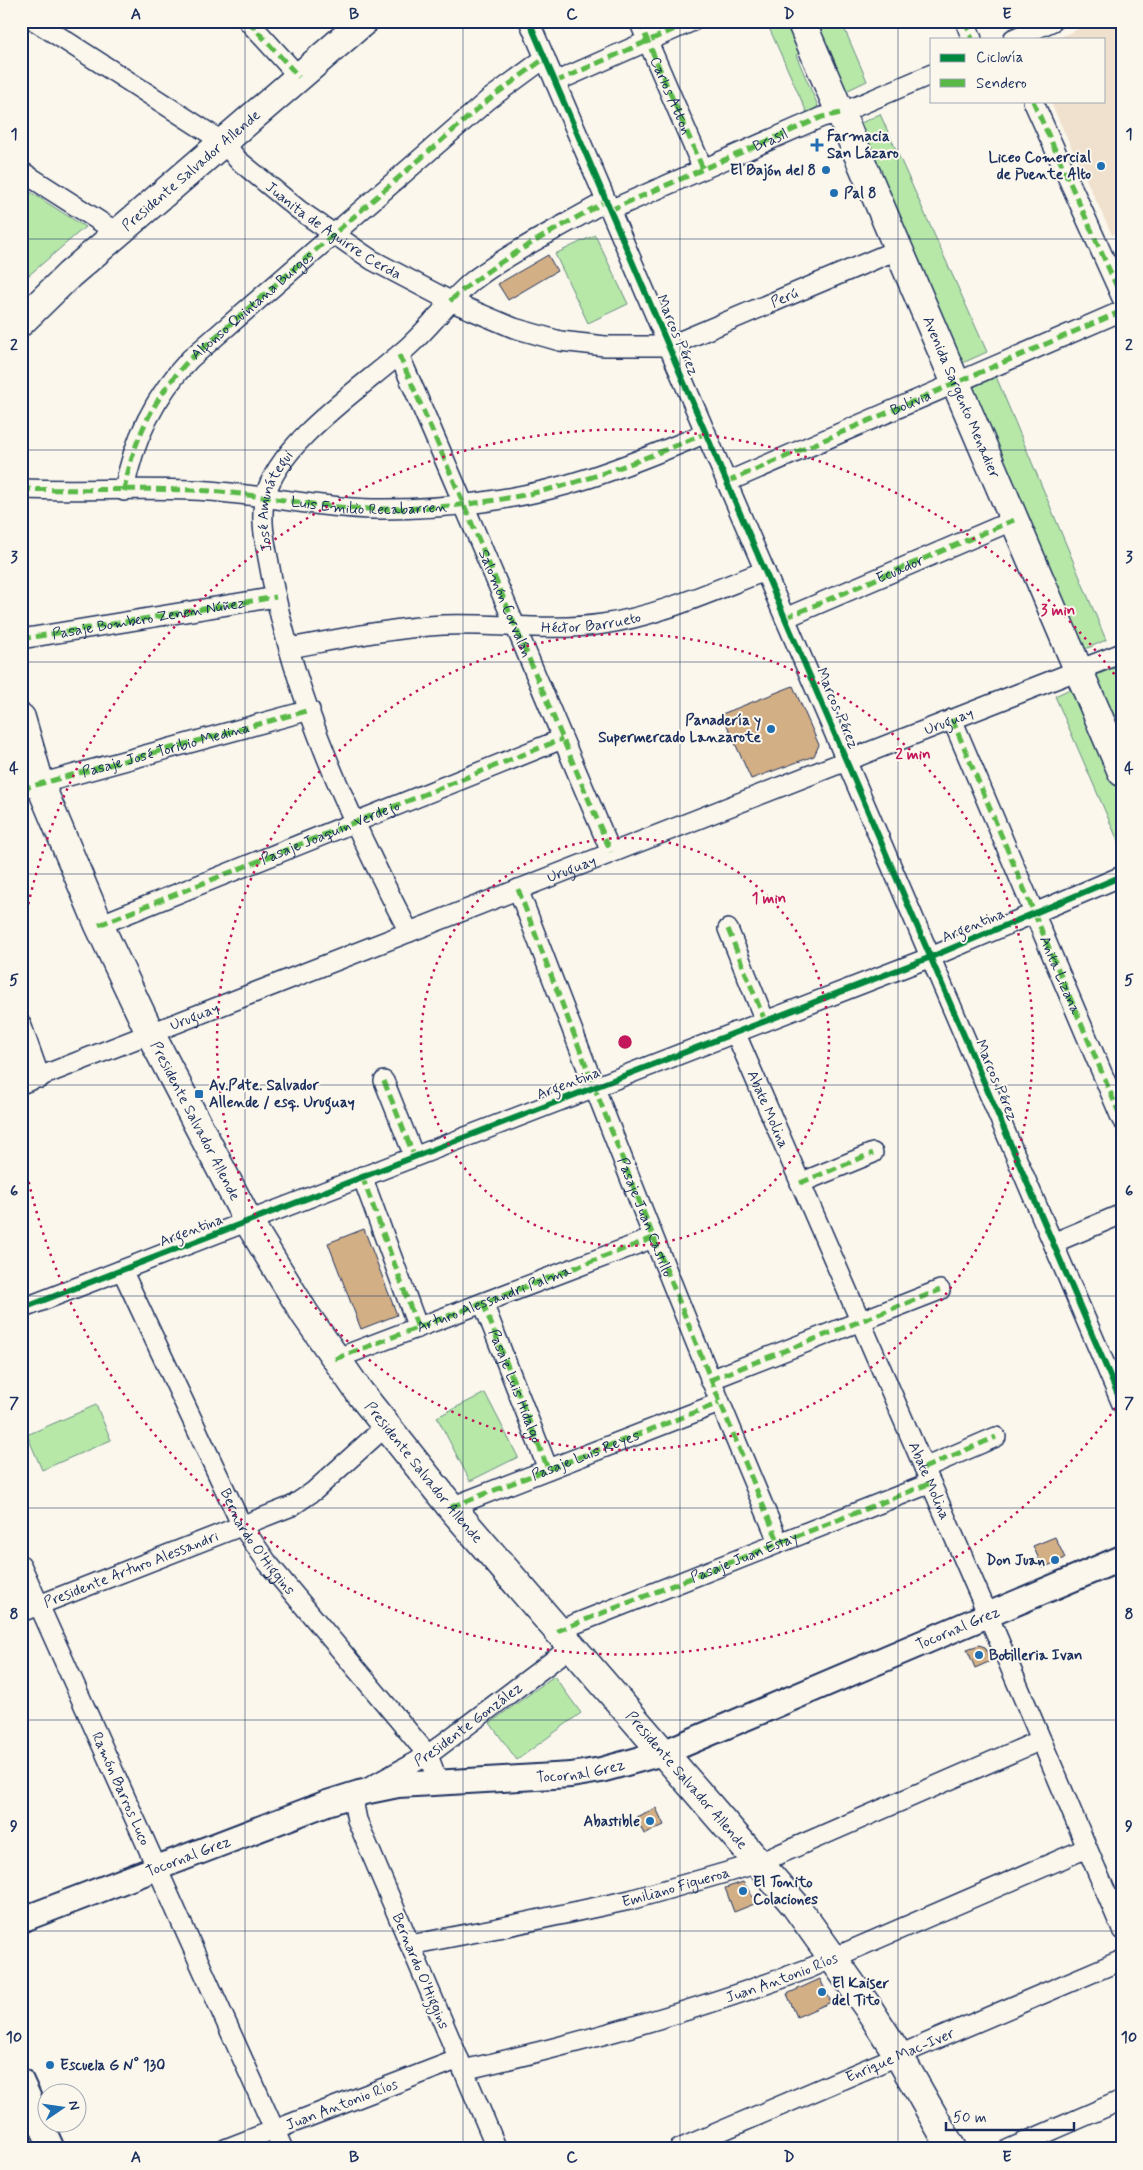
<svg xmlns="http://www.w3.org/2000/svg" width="1143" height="2170" viewBox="0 0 1143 2170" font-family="Mynerve,sans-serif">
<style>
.built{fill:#efe1cd}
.green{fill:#b7e8a8;stroke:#698c83}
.building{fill:#d3af85;stroke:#1b2f5e}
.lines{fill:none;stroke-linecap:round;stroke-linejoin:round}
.minor-casing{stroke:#1b2f5e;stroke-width:22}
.tertiary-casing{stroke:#1b2f5e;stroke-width:28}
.secondary-casing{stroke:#1b2f5e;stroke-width:31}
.minor{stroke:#fbf7ec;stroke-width:19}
.tertiary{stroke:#fbf7ec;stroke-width:24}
.secondary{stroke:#fbf7ec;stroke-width:28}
.quiet{stroke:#58b947;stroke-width:5;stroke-dasharray:10 5;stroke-linecap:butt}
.cycleway-casing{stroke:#fbf7ec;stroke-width:9}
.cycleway{stroke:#00873e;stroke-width:6}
.grid{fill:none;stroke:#1b2f5e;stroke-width:1;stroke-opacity:0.55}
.ring{fill:none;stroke:#c2185b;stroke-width:2.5;stroke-dasharray:2.5 5}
.poi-dot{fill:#1f6fb2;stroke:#fbf7ec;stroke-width:2}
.labels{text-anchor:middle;stroke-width:4;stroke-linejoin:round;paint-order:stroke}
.street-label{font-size:15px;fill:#1b2f5e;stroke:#fbf7ec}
.poi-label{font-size:15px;font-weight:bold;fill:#1b2f5e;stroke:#fbf7ec;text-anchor:start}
.centre{fill:#c2185b;stroke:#fbf7ec;stroke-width:2.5}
.ring-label{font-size:15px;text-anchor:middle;font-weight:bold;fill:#c2185b;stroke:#fbf7ec;stroke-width:4;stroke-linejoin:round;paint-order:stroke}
.neatline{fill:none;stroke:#1b2f5e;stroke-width:2}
.grid-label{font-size:16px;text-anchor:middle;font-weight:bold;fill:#1b2f5e}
</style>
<rect width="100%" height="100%" fill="#fbf7ec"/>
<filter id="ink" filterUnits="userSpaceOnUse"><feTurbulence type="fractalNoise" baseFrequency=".02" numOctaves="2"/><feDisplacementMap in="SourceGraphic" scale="10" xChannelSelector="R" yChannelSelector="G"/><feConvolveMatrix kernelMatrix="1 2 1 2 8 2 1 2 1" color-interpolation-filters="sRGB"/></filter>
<g filter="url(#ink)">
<polygon class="built" points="1096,21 1122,21 1122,232 1112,235 1050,101 1104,101 1104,39 1056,39"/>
<g class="green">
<polygon points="766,21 789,21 802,52 796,55 818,106 808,115"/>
<polygon points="812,21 841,21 867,81 844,92"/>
<polygon points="880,114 987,352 958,365 857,125"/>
<polygon points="21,186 85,227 21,282"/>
<polygon points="595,235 628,304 588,323 555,254"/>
<polygon points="995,374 1106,640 1081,651 967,388"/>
<polygon points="1116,667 1122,679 1122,745 1098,689 1097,675"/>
<polygon points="1070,689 1079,697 1122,795 1122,850 1055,696"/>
<polygon points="485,1393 518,1457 470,1481 437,1417"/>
<polygon points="96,1405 111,1440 42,1470 27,1435"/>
<polygon points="554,1676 581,1713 517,1760 490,1723"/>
</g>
<g class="building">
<polygon points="548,255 557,271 508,300 498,284"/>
<polygon points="793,686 819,745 814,756 751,779 722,714"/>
<polygon points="364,1229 397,1315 361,1329 328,1243"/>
<polygon points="1055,1537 1065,1558 1043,1568 1033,1546"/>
<polygon points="979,1645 985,1647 991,1661 975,1668 967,1649"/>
<polygon points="656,1808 664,1825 644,1834 636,1817"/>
<polygon points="743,1882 757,1903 734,1912 725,1888"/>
<polygon points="820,1979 831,2002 797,2017 787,1994"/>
</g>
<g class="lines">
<g class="minor-casing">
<g id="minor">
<path id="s1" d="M35,21L223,142L238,160L299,210L372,260L450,301L514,328L560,341L605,346H669L899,249"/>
<polyline points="248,21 299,77"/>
<polyline points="529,21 1122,1404"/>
<polyline points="639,21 703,169"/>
<polyline points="965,21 972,39"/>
<polyline points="1013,39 1053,21"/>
<polyline points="555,82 693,21"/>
<polyline points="1033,101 1122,298"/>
<polyline points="21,171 118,233"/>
<path id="s2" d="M610,210L822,117L841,113L932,74"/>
<path id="s3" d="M399,355C472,520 540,687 611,852"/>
<path id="s4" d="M727,482L1122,311"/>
<path id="s5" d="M21,489C78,491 135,488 192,490C253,492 312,508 373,509C444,510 521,500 589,478C629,465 668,449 706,433"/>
<path d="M124,491C133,440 154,397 190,359L488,100L545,58"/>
<polyline points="785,618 1014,520"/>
<path id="s6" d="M21,639L276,597"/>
<path id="s7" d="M289,648C340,639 391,628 443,625C497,623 549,632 603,624C659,616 712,591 765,571"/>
<polyline points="952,719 1122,1120"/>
<path id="s8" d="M21,789L310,710"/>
<path d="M518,889C602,1108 687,1327 779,1543"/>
<polyline points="99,925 562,739"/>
<polyline points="728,929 765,1021"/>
<path id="s9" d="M409,932C350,819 295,700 271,574C267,550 259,522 265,497C279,440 368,384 410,345C433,324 451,298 475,279C516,249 563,226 606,201"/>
<polyline points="21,1024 40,1078"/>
<path id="s10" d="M735,1032L988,1615L1122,1930"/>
<polyline points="384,1081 414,1156"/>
<path id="s11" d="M21,1084L1122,653"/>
<polyline points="362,1176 418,1328"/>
<polyline points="800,1183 873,1153"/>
<polyline points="1053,1243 1122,1214"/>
<path id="s12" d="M122,1270L242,1526L267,1562L428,1755L438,1782"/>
<path id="s13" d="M483,1303L548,1469"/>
<polyline points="21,1309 931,957 1122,876"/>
<polyline points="335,1359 653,1238"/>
<polyline points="710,1380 940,1290"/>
<polyline points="924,1468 996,1437"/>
<polyline points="451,1507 719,1403"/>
<path id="s14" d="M21,1565L283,2149"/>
<path id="s15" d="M21,1612L292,1506L314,1491L386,1426"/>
<path id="s16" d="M557,1631L931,1483"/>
<path id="s17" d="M410,1945L498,1928L630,1900L759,1863L1041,1740"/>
<path id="s18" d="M463,2070C581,2043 697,2011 810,1968L1087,1848"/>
<path id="s19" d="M225,2149L459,2059"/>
<path id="s20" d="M497,2149L357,1820L354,1805L359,1793L428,1755L571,1647"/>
<path id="s21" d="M679,2149L1122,1960"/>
<polyline points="1009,2149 1122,2100"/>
</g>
</g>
<g class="tertiary-casing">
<g id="tertiary">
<path id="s22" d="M21,1920L327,1803L359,1793L398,1785L571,1775L601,1770L663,1753L1122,1558"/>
<polyline points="21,2081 52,2149"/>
</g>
</g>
<g class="secondary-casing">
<g id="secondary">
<path id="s23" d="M801,21L1122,772"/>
<path id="s24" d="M21,322L69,275L364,21"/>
<path id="s25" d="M21,718L40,784L99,925L150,1033L248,1221L305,1314L360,1393L451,1507L795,1905L867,2006L899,2056L952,2149"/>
</g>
</g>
<use href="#minor" class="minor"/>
<use href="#tertiary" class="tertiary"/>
<use href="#secondary" class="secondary"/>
<g class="quiet">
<polyline points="248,21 299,77"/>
<path id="s26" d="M639,21L703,169"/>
<polyline points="965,21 972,39"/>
<polyline points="555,82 693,21"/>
<polyline points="1033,101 1122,298"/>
<polyline points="610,210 822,117 841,113"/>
<path d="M450,301C497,259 552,232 606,201"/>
<path d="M399,355C472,520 540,687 611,852"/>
<polyline points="727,482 1122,311"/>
<path d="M21,489C78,491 135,488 192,490C253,492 312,508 373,509C444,510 521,500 589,478C629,465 668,449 706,433"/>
<path id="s27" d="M124,491C133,440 154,397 190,359L488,100L545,58"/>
<path id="s28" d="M785,618L1014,520"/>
<polyline points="21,639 276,597"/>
<path id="s29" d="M952,719L1122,1120"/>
<polyline points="21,789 310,710"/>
<path id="s30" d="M518,889C602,1108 687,1327 779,1543"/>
<path id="s31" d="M99,925L562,739"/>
<polyline points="728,929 765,1021"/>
<polyline points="384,1081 414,1156"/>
<polyline points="362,1176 418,1328"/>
<polyline points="800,1183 873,1153"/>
<polyline points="483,1303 548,1469"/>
<path id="s32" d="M335,1359L653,1238"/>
<polyline points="710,1380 940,1290"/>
<polyline points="924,1468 996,1437"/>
<path id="s33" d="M451,1507L719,1403"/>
<polyline points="557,1631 931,1483"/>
</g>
<g class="cycleway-casing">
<g id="cycleway">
<polyline points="529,21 1122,1404"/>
<polyline points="21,1309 931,957 1122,876"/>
</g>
</g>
<use href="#cycleway" class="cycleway"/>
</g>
</g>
<path class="grid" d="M245,21V2149M463,21V2149M680,21V2149M898,21V2149M21,239H1122M21,450H1122M21,662H1122M21,874H1122M21,1085H1122M21,1296H1122M21,1508H1122M21,1720H1122M21,1931H1122"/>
<g class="ring">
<circle cx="625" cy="1042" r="204"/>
<circle cx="625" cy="1042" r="408"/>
<path d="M1120 1402A612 612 0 0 1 21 1143M21 941A612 612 0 0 1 1120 682"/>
</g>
<g class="poi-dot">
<path d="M814.5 137.5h5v5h5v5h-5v5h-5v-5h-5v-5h5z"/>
<circle cx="1101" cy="166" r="5"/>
<circle cx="826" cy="170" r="5"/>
<circle cx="834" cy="193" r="5"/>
<circle cx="771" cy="729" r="5"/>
<rect x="194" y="1089" width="10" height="10" rx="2.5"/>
<circle cx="1055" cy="1560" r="5"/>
<circle cx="979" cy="1655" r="5"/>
<circle cx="650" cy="1821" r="5"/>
<circle cx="743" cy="1891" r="5"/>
<circle cx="822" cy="1992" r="5"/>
<circle cx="50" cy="2065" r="5"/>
</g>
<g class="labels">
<g class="street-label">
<text dy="5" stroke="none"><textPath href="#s26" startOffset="81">Carlos Atton</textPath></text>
<text dy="5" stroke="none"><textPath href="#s2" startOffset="175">Brasil</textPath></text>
<text dy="5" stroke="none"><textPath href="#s24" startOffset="228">Presidente Salvador Allende</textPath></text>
<text dy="5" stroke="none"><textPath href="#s1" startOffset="366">Juanita de Aguirre Cerda</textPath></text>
<text dy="5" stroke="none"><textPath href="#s1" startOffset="854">Perú</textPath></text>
<text dy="5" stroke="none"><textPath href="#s27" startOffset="232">Alfonso Quintana Burgos</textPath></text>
<text transform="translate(678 335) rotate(67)" y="5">Marcos Pérez</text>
<text dy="5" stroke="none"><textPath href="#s23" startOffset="409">Avenida Sargento Menadier</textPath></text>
<text dy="5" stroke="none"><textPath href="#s4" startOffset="200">Bolivia</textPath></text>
<text dy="5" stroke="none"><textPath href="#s5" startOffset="349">Luis Emilio Recabarren</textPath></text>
<text dy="5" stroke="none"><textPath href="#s9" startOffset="461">José Amunátegui</textPath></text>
<text dy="5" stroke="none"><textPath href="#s28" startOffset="125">Ecuador</textPath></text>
<text dy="5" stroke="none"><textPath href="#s3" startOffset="270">Salomón Corvalán</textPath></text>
<text dy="5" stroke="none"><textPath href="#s6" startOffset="129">Pasaje Bombero Zenen Núñez</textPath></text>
<text dy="5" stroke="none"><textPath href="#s7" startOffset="304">Héctor Barrueto</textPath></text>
<text transform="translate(838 708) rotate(67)" y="5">Marcos Pérez</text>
<text dy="5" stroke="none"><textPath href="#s11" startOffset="996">Uruguay</textPath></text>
<text dy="5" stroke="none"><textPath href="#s8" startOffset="150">Pasaje José Toribio Medina</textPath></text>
<text dy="5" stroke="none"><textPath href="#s31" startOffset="249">Pasaje Joaquín Verdejo</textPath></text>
<text dy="5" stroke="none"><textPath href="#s11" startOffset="591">Uruguay</textPath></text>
<text transform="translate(973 925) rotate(-23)" y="5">Argentina</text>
<text dy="5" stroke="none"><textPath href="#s29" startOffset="278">Anita Lizana</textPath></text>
<text dy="5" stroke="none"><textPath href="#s11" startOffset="186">Uruguay</textPath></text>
<text transform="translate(997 1080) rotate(67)" y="5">Marcos Pérez</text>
<text transform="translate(568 1083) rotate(-21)" y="5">Argentina</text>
<text dy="5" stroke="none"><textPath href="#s10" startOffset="84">Abate Molina</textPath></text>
<text dy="5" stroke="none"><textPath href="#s25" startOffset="440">Presidente Salvador Allende</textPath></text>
<text dy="5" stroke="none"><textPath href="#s30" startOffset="352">Pasaje Juan Castillo</textPath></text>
<text transform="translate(191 1230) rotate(-21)" y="5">Argentina</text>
<text dy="5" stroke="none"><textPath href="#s32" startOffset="170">Arturo Alessandri Palma</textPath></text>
<text dy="5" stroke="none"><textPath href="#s13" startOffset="89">Pasaje Luis Hidalgo</textPath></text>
<text dy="5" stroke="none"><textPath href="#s33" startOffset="144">Pasaje Luis Reyes</textPath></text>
<text dy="5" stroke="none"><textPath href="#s25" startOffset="860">Presidente Salvador Allende</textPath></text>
<text dy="5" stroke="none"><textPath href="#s10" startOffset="489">Abate Molina</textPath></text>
<text dy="5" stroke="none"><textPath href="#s12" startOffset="304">Bernardo O'Higgins</textPath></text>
<text dy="5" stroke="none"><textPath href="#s16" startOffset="201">Pasaje Juan Estay</textPath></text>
<text dy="5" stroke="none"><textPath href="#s15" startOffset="118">Presidente Arturo Alessandri</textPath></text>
<text dy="5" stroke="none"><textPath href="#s22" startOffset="989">Tocornal Grez</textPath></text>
<text dy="5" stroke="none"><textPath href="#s20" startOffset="515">Presidente González</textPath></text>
<text dy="5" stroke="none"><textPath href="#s22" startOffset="584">Tocornal Grez</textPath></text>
<text dy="5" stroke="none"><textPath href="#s25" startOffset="1265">Presidente Salvador Allende</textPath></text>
<text dy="5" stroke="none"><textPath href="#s14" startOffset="245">Ramón Barros Luco</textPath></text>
<text dy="5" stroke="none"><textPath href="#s22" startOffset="179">Tocornal Grez</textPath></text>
<text dy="5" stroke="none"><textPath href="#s17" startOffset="272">Emiliano Figueroa</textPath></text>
<text transform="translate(421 1971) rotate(67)" y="5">Bernardo O'Higgins</text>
<text dy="5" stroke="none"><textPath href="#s18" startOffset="332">Juan Antonio Ríos</textPath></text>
<text dy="5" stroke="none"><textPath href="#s21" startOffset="240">Enrique Mac-Iver</textPath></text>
<text dy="5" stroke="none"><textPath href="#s19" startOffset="125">Juan Antonio Ríos</textPath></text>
</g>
<g class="poi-label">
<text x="827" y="141">Farmacia<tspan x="827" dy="17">San Lázaro</tspan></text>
<text x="1091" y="162" text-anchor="end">Liceo Comercial<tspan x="1091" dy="17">de Puente Alto</tspan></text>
<text x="816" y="175" text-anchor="end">El Bajón del 8</text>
<text x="844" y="198">Pal 8</text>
<text x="761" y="725" text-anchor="end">Panadería y<tspan x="761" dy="17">Supermercado Lanzarote</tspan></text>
<text x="209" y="1090">Av.Pdte. Salvador<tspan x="209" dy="17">Allende / esq. Uruguay</tspan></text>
<text x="1045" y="1565" text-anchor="end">Don Juan</text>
<text x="989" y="1660">Botilleria Ivan</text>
<text x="640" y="1826" text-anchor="end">Abastible</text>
<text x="753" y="1887">El Tonito<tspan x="753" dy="17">Colaciones</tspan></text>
<text x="832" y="1988">El Kaiser<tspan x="832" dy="17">del Tito</tspan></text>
<text x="60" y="2070">Escuela G N° 130</text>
</g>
</g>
<circle cx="625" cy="1042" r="8" class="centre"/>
<g class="ring-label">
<text x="1058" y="615">3 min</text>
<text x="913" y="759">2 min</text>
<text x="769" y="903">1 min</text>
</g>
<rect width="1143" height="2170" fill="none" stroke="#fbf7ec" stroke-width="55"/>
<rect x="930" y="38" width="175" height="65" fill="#fbf7ec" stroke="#a1a7b3"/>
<rect x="940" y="54" width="25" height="8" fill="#00873e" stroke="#a1a7b3"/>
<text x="976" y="62" font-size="15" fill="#1b2f5e">Ciclovía</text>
<rect x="940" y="79" width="25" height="8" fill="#58b947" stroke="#a1a7b3"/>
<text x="976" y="88" font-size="15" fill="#1b2f5e">Sendero</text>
<g transform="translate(62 2108) rotate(77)"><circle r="24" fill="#fbf7ec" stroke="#a1a7b3"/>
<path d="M0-4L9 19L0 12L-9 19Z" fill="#1f6fb2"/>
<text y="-8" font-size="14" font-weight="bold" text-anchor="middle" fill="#1b2f5e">N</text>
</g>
<path d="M946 2122v8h128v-8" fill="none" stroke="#1b2f5e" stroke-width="2.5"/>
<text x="953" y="2122" font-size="15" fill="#1b2f5e" stroke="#fbf7ec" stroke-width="4" paint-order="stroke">50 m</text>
<rect x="28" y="28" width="1088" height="2114" class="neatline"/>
<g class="grid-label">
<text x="136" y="19">A</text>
<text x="354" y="19">B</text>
<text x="572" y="19">C</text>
<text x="789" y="19">D</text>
<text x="1007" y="19">E</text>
<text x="14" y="139">1</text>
<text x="1129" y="139">1</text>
<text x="14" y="350">2</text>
<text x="1129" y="350">2</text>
<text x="14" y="562">3</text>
<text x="1129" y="562">3</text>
<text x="14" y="773">4</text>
<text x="1129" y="773">4</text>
<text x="14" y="985">5</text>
<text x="1129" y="985">5</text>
<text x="14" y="1196">6</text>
<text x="1129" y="1196">6</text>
<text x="14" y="1408">7</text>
<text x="1129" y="1408">7</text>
<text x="14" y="1619">8</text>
<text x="1129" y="1619">8</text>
<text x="14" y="1831">9</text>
<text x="1129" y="1831">9</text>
<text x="14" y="2042">10</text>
<text x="1129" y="2042">10</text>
<text x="136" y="2162">A</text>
<text x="354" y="2162">B</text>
<text x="572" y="2162">C</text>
<text x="789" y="2162">D</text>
<text x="1007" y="2162">E</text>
</g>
</svg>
